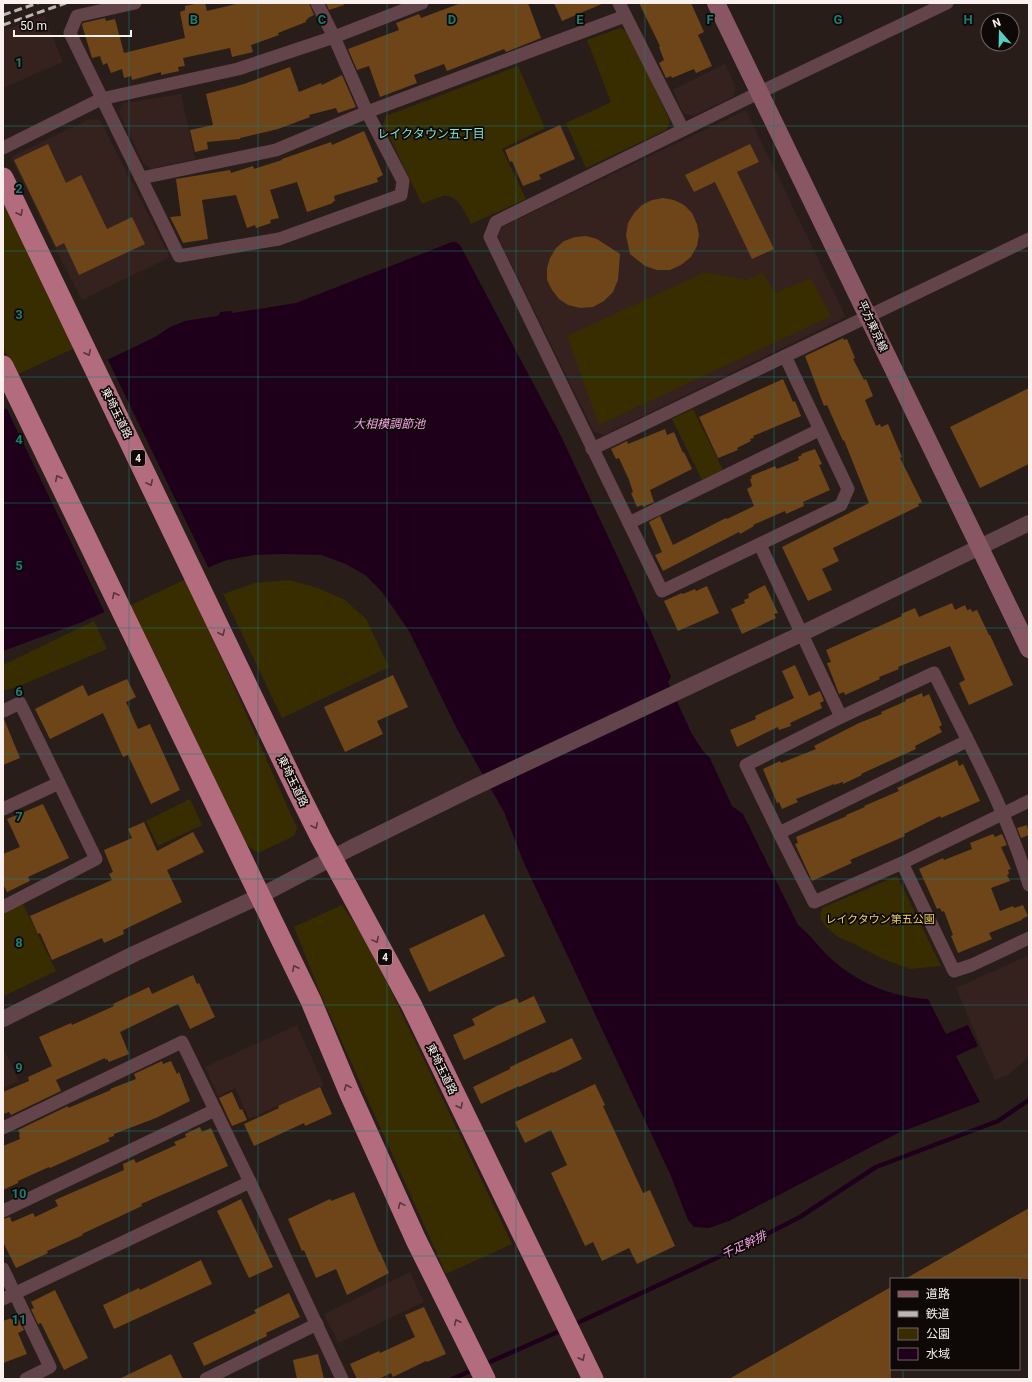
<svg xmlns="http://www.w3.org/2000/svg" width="1032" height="1382" viewBox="0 0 1032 1382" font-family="Roboto,'Noto Sans JP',sans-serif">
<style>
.built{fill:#35211d}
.green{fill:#382d00}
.water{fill:#1f001b}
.pier{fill:#291d19}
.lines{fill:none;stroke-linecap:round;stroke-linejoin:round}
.stream{stroke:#1f001b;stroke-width:4.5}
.building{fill:#6e4519}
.minor{stroke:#64444b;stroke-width:13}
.tertiary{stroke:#64444b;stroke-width:16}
.secondary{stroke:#895763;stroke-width:18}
.trunk{stroke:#b36c7e;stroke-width:21}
.rail{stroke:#bfb5b2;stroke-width:3;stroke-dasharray:8 4;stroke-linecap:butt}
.oneway{stroke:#58353d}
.grid{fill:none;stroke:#1b7c74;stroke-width:1;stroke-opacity:0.55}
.labels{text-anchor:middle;stroke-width:3.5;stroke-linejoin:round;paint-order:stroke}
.shield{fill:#0e0807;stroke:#b3aba9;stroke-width:1}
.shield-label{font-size:10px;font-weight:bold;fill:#faf1ee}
.street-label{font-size:11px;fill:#faf1ee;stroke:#0e0807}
.park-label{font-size:11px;fill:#eccf64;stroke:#0e0807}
.neighbourhood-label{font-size:12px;fill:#7fe8db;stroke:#0e0807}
.water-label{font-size:12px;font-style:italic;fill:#f8a4e8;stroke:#0e0807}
.grid-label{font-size:13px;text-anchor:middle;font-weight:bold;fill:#1b7c74;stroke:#0e0807;stroke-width:3.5;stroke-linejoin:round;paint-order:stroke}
</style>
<rect width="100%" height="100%" fill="#291d19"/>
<g class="built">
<polygon points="44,16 63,62 3,88 3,30"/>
<polygon points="725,64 736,88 733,97 693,116 683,113 673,90"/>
<polygon points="181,94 195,159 152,169 143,163 119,112 124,103"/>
<polygon points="746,110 846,317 604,435 594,432 498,237 501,227"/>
<polygon points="89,119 100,120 170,257 82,300 56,250 11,157"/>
<polygon points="1029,955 1029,1057 1008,1075 995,1080 956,988"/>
<polygon points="297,1025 324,1085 249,1119 235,1088 218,1096 205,1067"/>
<polygon points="3,1047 19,1081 3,1088"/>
<polygon points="410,1272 424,1302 338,1343 324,1314"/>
</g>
<g class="green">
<polygon points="620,28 628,32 670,121 666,130 586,168 566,123 611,102 587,40"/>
<path d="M518,66L545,128L502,149L526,199L471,224C466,214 458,194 443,196C436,198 429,201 422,204L383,124L386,116Z"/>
<polygon points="3,198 75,348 16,375 3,347"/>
<polygon points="705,272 746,280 763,273 775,293 811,278 831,316 599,425 567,336"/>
<polygon points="693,409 723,470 702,480 672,419"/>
<polygon points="186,579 297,828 294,836 258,853 246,844 129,606"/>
<polygon points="289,580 318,588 345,600 366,619 389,667 282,718 223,594 255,583"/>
<polygon points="94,621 107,649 17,687 3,691 3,665"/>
<polygon points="190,799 202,825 158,846 146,821"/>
<polygon points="897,876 941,966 910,969 883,959 852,943 838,937 825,926 820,918 822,908"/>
<polygon points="23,904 56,971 4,996 3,993 3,914"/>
<polygon points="342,905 368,943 512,1244 446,1274 321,995 294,927"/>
</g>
<path class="water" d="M452,242H456L460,245L560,434L627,577L671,677L668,682L692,734L703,751L710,758L732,806L743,814L798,925C810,934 818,946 828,956C856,982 890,997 928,999L946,1034L968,1025L978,1046L956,1056L980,1102L898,1133L729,1221L709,1228L694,1227L688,1220L670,1174L524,863L504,812L457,729L409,631L382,592L365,575L346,564L321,555L283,554L254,555L227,560L167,584L82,622L3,651V410L155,337L170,327L185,321L217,316L220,314V312L231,311L233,313L296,303Z"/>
<polygon class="pier" points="107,358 209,569 105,613 6,407"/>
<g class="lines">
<g class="stream">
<polyline points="573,1325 755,1240 800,1217 876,1167 998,1121 1029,1100"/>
<polyline points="483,1365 562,1330"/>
<polyline points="452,1379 475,1369"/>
</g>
</g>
<g class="building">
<polygon points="200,3 205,3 207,11 240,3 309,3 314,15 308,18 308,19 306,20 306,22 278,33 279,35 251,45 253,52 232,57 230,48 183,58 185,66 178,67 179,71 161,75 161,72 132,80 131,76 124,78 122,69 111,73 107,63 103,65 100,56 92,58 82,25 83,23 105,18 106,21 115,19 124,53 185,38 180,12 185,10 185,6"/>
<polygon points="326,3 344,3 344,5 329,10"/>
<polygon points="461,3 528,3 541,38 506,52 504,49 447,71 444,64 414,75 417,83 380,97 369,66 357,70 348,49 399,30 396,23 419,14 421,18"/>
<polygon points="554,3 604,3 562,21"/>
<polygon points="639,3 691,3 704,32 698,35 712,66 696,73 694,69 672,78 671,76 666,78 659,63 664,60 659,47 660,46"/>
<polygon points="290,67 299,92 321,83 322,85 342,75 356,107 338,113 336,108 309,115 310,117 278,129 240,138 240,139 207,142 208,149 195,152 190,130 213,125 206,94 244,84"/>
<polygon points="560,125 575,159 539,175 541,179 523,186 512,161 510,162 505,150"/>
<polygon points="364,131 383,175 377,178 378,182 334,196 335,201 332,202 333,203 307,212 297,182 270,190 279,218 270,220 271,223 256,228 255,225 247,228 236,195 202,200 208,239 183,243 170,217 181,216 176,179 230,170 231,173 253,166 254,169 282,160 282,159 331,142 332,145"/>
<polygon points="48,144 66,183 81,175 107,229 132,217 145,244 79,275 64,243 56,247 14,160"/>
<polygon points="750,144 759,162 737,172 774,249 752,259 715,182 694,192 685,175"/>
<polygon points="663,198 674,200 684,205 692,213 697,224 699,235 697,246 691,257 681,265 670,270 657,270 645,266 630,254 626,235 628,223 634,213 642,205 652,200"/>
<polygon points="586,236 597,239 620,254 618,280 613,292 604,301 593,307 580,308 568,305 559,299 552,290 547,280 547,268 550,258 556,248 564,241 575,237"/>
<polygon points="843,338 844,340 847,339 855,358 853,359 864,380 866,379 873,396 865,400 876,426 880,424 881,427 888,424 902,457 900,458 922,502 918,504 919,506 833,548 839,561 822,569 832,590 808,601 782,547 869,503 844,440 843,441 827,405 824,406 805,356"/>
<polygon points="783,379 793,402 795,401 801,416 753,436 754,438 750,439 751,441 737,448 738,450 718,458 699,417"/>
<polygon points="1029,388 1029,464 980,488 950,427"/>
<polygon points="665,429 667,435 674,432 683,453 684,452 692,469 650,490 654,502 643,507 642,505 637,507 631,493 633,492 629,480 619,458 616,459 611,449 627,441 628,444"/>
<polygon points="815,449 822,464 819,465 830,490 803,502 804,506 786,514 785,511 753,525 754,526 740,534 739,532 663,571 655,555 662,552 649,522 660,516 673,545 726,518 727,519 754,506 747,489 752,486 750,479 752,478 751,476 775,466 777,469 799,460 798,457 802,455 801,454"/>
<polygon points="765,585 778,613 774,614 776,618 742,634 731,609 745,603 744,600 749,598 748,594"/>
<polygon points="707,586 719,613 678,631 664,601 682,593 683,594 695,589 696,591"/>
<polygon points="952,603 955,610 965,605 967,610 971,609 972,612 977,610 989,635 990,635 1013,685 969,705 959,683 965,680 950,646 898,667 899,669 879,677 880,679 845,695 844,692 839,694 827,663 831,662 826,650 902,616 901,614 915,608 919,617"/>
<polygon points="795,665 809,696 820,691 824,701 820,703 822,708 790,723 791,726 779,730 778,727 737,747 730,730 756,719 755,716 794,698 782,671"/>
<polygon points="393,675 408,707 377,721 383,734 345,752 324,707"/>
<polygon points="127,679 136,697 126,702 138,729 150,724 180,790 151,804 128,755 123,757 103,713 50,739 35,709 83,685 88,696"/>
<polygon points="922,693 923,697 929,694 942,725 939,727 942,732 915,746 916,749 861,774 862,775 843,784 843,782 834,785 834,784 796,799 798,802 782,809 779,802 777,803 763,769 780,761 781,763 816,749 814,746 859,723 882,714 881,712 906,701 905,700"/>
<polygon points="3,719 4,719 20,758 3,765"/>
<polygon points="957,760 959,766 963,764 980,801 941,818 940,816 904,834 905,836 850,860 852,863 812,881 795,844 798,843 796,837 847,816 846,815 865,807 864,806 899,791 897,788"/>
<polygon points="43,804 69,858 28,877 30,881 7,892 3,884 3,854 20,847 7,819"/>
<polygon points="144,822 157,851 193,832 204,852 167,870 182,902 123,930 124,934 104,943 102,938 52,960 40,933 38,934 30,916 112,880 109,874 113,872 104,850 132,838 128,829"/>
<polygon points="1027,825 1029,835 1021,838 1017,828"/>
<polygon points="993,834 995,837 1002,834 1007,845 1001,847 1011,869 1008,870 1009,874 1007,875 1010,881 991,888 1000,911 1013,906 1014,908 1023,905 1028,916 1022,919 1022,920 989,933 992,939 958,953 951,936 953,935 944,911 942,912 940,908 937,909 919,869 943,858 944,860 972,849 970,843"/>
<polygon points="484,914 505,956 429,992 409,949"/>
<polygon points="193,975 197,984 199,983 215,1017 190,1029 178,1004 120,1032 129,1054 109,1062 107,1059 105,1060 105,1058 56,1080 61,1091 11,1115 9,1112 3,1114 3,1092 29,1081 28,1077 52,1066 39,1037 71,1023 72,1025 114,1006 113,1004 149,987 152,994"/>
<polygon points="534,996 546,1022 464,1060 453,1035 475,1025 472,1019 497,1006 517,998 519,1003"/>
<polygon points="572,1038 582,1059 553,1073 552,1072 519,1087 519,1086 481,1104 473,1087 510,1069 510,1067"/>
<polygon points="162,1061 163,1064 171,1061 177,1074 179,1072 190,1101 156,1118 114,1134 114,1136 108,1138 110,1141 50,1168 49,1167 18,1181 18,1183 3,1190 3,1146 20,1139 19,1135 20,1134 18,1130 68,1106 68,1108 111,1090 110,1089 136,1079 134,1074"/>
<polygon points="595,1084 605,1105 603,1106 643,1193 650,1190 675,1246 637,1264 629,1248 602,1261 593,1242 585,1246 551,1173 567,1165 551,1130 525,1143 515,1122"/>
<polygon points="320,1087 332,1114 305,1126 304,1123 254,1146 244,1124 279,1108 278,1106"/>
<polygon points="232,1092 240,1110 242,1109 247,1120 232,1126 219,1098"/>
<polygon points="200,1127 202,1132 211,1128 228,1166 141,1204 142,1206 82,1234 83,1235 47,1251 48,1253 16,1268 3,1242 3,1219 10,1217 12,1222 33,1213 35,1217 58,1206 55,1200 124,1170 123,1164 134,1159 136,1163 176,1145 174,1142 186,1137 185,1134"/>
<polygon points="354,1192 379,1252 380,1252 389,1273 347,1295 336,1269 316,1278 304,1250 302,1251 288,1219 330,1199 331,1201"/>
<polygon points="241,1199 273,1267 249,1278 217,1211"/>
<polygon points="1029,1208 1029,1279 905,1279"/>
<polygon points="201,1260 212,1284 114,1329 103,1305 139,1288 140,1290"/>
<polygon points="891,1287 891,1379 729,1379"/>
<polygon points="55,1290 88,1358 64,1370 41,1323 38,1324 31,1309 34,1308 31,1302"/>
<polygon points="289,1293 300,1317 266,1333 267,1336 204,1366 193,1343 256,1313 254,1310"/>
<polygon points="424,1307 446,1354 427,1362 426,1361 393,1377 391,1373 379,1379 357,1379 350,1364 379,1351 380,1353 415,1337 405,1315"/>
<polygon points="17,1316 24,1330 18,1333 27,1354 3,1363 3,1321"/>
<polygon points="171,1354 183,1379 119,1379"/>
<polygon points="318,1354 324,1379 297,1379 293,1360"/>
</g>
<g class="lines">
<g class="minor">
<polyline points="135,3 77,16 70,33 179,256 279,239 401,195 403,181 367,112 334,37 317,3"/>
<polyline points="619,3 683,130"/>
<polyline points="3,148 101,99 238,69 334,37 422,3"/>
<polyline points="141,178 276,150 367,112 625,16"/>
<polyline points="785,356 848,489 841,505 662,591 490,237 496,222 748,98 947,3"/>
<polyline points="592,449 1029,239"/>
<polyline points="629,523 819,430"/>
<polyline points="760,545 841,717 746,765 779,833 814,902 902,863 1029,801"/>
<polyline points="3,711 20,703 96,859 3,907"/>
<path d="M841,717L934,673C968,742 1007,811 1029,885"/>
<polyline points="3,809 59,783"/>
<polyline points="779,833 967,741"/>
<polyline points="902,863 954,971 972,965 1029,938"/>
<polyline points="3,1128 182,1042 250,1182 342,1379"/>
<polyline points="3,1211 215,1110"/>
<polyline points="3,1269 50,1367 26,1379"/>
<polyline points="3,1299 250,1182"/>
<polyline points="206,1379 317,1324"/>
</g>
<polyline class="tertiary" points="3,1019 136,953 260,896 351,848 471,789 801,634 1029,523"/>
<polyline class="secondary" points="716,3 1029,649"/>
<g class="trunk">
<polyline points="3,178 298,792 321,838 412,1006 593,1379"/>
<polyline points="3,366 311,1001 350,1094 416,1240 485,1379"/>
</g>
<g class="rail">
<polyline points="3,15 38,3"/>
<polyline points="3,25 66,3"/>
</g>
</g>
<defs><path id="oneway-chevron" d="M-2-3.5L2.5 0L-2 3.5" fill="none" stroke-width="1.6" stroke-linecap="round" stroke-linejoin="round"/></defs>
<g class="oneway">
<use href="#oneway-chevron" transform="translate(20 213) rotate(64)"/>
<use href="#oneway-chevron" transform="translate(88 353) rotate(64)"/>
<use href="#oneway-chevron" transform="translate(58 478) rotate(-116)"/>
<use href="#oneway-chevron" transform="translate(150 483) rotate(64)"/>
<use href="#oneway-chevron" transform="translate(115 595) rotate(-116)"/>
<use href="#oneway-chevron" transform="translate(222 633) rotate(65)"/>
<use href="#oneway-chevron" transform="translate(315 826) rotate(64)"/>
<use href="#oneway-chevron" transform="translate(376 940) rotate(62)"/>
<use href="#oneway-chevron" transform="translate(295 968) rotate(-116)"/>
<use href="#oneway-chevron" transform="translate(347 1087) rotate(-113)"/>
<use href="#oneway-chevron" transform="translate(460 1106) rotate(64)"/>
<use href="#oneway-chevron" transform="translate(401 1205) rotate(-114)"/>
<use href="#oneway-chevron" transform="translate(457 1322) rotate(-116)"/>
<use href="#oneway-chevron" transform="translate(582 1358) rotate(64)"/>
</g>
<path class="grid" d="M129,3V1379M258,3V1379M387,3V1379M516,3V1379M645,3V1379M774,3V1379M903,3V1279M3,126H1029M3,251H1029M3,377H1029M3,503H1029M3,628H1029M3,754H1029M3,879H1029M3,1005H1029M3,1131H1029M3,1256H1029M903,1369V1379"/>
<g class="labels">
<g class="shield">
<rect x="131" y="450" width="14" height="16" rx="3"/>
<rect x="378" y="949" width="14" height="16" rx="3"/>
</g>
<g class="shield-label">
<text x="138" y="462">4</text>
<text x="385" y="961">4</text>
</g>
<g class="street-label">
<text transform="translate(873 326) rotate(65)" y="4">平方東京線</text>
<text transform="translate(117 413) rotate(64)" y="4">東埼玉道路</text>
<text transform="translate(293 781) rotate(64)" y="4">東埼玉道路</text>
<text transform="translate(442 1069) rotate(64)" y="4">東埼玉道路</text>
</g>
<g class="park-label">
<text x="880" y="923">レイクタウン第五公園</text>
</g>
<g class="neighbourhood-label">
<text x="431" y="138">レイクタウン五丁目</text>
</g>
<g class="water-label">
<text x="389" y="428">大相模調節池</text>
<text transform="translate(744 1245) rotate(-25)" y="4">千疋幹排</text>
</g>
</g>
<g class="grid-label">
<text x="194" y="24">B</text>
<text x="322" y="24">C</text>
<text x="452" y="24">D</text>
<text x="580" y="24">E</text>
<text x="710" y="24">F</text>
<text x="838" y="24">G</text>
<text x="968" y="24">H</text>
<text x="19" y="67">1</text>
<text x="19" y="193">2</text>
<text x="19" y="319">3</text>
<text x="19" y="444">4</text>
<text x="19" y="570">5</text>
<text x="19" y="696">6</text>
<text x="19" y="821">7</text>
<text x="19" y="947">8</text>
<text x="19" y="1072">9</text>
<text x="19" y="1198">10</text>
<text x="19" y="1324">11</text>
</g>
<rect width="1032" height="1382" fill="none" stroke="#faf1ee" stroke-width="8"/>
<rect x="890" y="1278" width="130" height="92" fill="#0e0807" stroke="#6c6563"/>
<rect x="898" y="1291" width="20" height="6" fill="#895763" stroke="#6c6563"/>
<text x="926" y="1298" font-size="12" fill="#faf1ee">道路</text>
<rect x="898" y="1311" width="20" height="6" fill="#bfb5b2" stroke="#6c6563"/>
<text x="926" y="1318" font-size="12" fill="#faf1ee">鉄道</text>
<rect x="898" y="1328" width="20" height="12" fill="#382d00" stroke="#6c6563"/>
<text x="926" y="1338" font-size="12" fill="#faf1ee">公園</text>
<rect x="898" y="1348" width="20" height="12" fill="#1f001b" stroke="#6c6563"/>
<text x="926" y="1358" font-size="12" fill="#faf1ee">水域</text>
<g transform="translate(1000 32) rotate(340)"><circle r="19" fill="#0e0807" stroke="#6c6563"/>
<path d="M0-3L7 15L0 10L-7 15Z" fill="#58cec0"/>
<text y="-6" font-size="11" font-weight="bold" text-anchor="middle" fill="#faf1ee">N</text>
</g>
<path d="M14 30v6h117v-6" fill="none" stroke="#faf1ee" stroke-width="2"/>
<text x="20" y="30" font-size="12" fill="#faf1ee" stroke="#0e0807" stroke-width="3" paint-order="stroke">50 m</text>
</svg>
